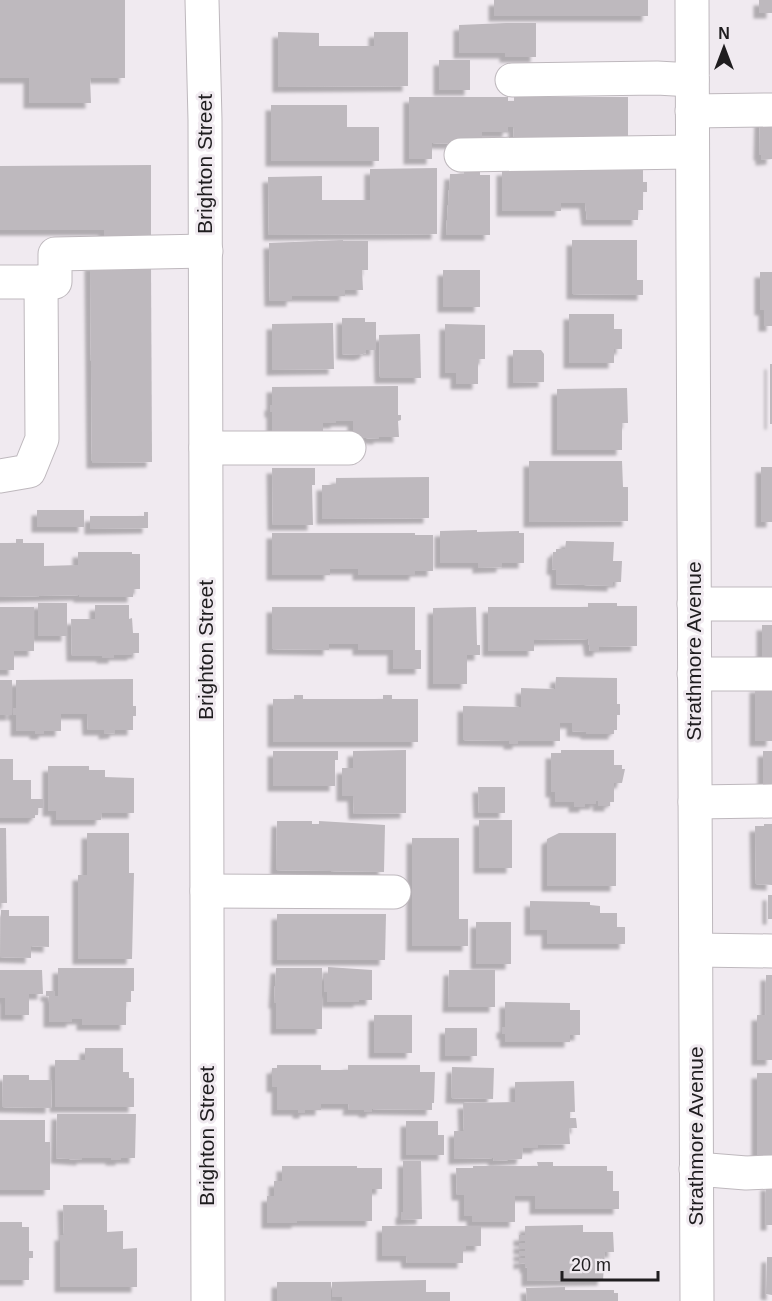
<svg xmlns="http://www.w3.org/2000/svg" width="772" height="1301" viewBox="0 0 772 1301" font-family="Helvetica,sans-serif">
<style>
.building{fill:#beb9be;filter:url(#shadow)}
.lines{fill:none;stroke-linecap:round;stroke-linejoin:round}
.minor-casing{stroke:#beb8bd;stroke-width:35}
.minor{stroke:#fff;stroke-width:33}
.labels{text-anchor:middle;stroke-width:6;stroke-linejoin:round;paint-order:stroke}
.street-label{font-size:21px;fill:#1f1d1f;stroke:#f0eaf0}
</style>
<defs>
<filter id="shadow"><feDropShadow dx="-5.5" dy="5.5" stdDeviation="1.5" flood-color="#0004"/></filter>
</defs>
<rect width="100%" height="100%" fill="#f0eaf0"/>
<g class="building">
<polygon points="0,0 125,0 125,78 90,78 91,103 29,103 29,78 0,78"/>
<rect x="494" y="0" width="154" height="16"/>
<rect x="759" y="0" width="13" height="13"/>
<polygon points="506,23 536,23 536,57 505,57 505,53 459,53 459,25"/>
<polygon points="278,32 319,33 319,46 374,46 374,32 408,32 408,86 278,87"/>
<rect x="439" y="60" width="31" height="30"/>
<polygon points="409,97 508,97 508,101 514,101 514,97 628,97 628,143 513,146 514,127 508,127 508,132 482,132 482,144 432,143 432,159 409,159"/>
<polygon points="271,105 347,105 347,127 379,127 379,161 271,161"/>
<polygon points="772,116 772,159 761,160 761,155 759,155 760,117"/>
<polygon points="151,165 151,238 104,239 104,230 0,230 0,166"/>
<polygon points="437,168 437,234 269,235 268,177 322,176 322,200 370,200 370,169"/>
<polygon points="464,168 480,168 480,175 490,175 490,235 446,235 450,174 464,174"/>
<polygon points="502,170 643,170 643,182 647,182 647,192 643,192 643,210 638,210 638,220 587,220 585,203 561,203 561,211 502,211"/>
<polygon points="343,240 343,241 368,241 368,270 362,270 363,290 345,290 345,296 292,296 292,301 270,301 269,243"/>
<polygon points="572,240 637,240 637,280 643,280 643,295 572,294"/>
<polygon points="90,264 151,264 152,462 92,463"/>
<rect x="443" y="270" width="37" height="37"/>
<polygon points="760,272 772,272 772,326 764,326 764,310 760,310"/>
<polygon points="569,314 614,314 614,329 622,329 622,349 614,349 614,363 569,363"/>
<polygon points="342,318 365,318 365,322 376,322 376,350 366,350 366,353 359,355 342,354"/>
<polygon points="333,323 334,369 272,370 272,324"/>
<polygon points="445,324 485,325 485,359 478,359 478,384 456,384 456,373 445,373"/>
<polygon points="420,334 421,378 380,378 379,335"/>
<polygon points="513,350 541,350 544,354 544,382 513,383"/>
<rect x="770" y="364" width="2" height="60"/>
<polygon points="398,386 398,415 401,415 401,420 398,421 399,437 379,437 379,439 353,437 353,421 336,421 336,423 323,423 323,432 272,432 272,412 270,412 270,405 272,405 272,387"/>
<polygon points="627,388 628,423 622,423 622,450 557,450 557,389"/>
<polygon points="529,461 622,461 623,487 628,487 628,521 529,522"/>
<rect x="761" y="467" width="11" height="55"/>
<polygon points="272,468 315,468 315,485 312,485 313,525 273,525"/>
<polygon points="429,477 429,518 322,519 322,485 336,485 336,478"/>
<rect x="37" y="510" width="47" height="17"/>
<polygon points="144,512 148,512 148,528 90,529 90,516 144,516"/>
<polygon points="477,530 477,532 519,531 519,533 524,533 524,563 502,563 502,567 478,568 478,563 440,563 440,531"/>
<polygon points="272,533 415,533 415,535 433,535 433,571 415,571 415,575 358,575 358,569 330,569 330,575 272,575"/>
<polygon points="16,539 23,539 23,543 44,543 44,566 78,565 78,552 132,552 132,554 140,554 140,589 133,589 133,597 79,597 79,595 0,597 0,543 16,543"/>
<polygon points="566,541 614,542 613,561 622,561 621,582 613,582 613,586 556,584 556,570 552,569 553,552 556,552 556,549 565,549"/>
<rect x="38" y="603" width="29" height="33"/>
<polygon points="588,603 617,603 617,606 637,606 637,646 599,647 599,651 590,651 588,639 534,640 534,651 488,651 488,607 588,607"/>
<polygon points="95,605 129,605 129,619 132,618 133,633 139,633 139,653 133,653 133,655 114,655 114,658 102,658 102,656 72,656 71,619 95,619"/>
<polygon points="0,607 34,607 34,651 14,651 14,670 0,670"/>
<polygon points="272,607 415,607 415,650 421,650 421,669 393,669 393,650 358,650 358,644 329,644 329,650 272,649"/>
<polygon points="476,607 477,645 480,645 480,655 467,655 467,684 433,684 433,608"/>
<rect x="762" y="625" width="10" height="33"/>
<polygon points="556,677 617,678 617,704 620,704 620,715 617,715 617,730 614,730 614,734 586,734 586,732 572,731 572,723 560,723 560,741 518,741 518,744 509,744 509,741 463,740 463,706 521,707 521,688 555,689"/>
<polygon points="133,679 133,706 136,706 136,716 133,716 133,730 115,730 115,733 104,734 104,730 88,730 87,714 61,714 61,731 44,731 44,734 35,734 35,731 16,731 16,715 13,715 13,708 16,708 16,680"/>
<rect x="0" y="680" width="12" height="35"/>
<rect x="755" y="687" width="17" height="54"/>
<polygon points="294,695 303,695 303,699 383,699 383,695 392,695 392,699 418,699 418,742 273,742 273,699 294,699"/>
<polygon points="406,750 406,813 354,814 353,796 342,796 342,768 353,768 353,751"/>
<polygon points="561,750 614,750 614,765 622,765 622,769 625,769 622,783 614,783 614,802 610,802 610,806 598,806 598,801 596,801 596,804 585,804 585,807 574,807 574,802 555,802 555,792 551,792 551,753 561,753"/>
<polygon points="273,751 338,751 338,760 335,760 335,786 273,786"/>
<rect x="763" y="751" width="9" height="44"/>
<polygon points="0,759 13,759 13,780 31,780 31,799 43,799 43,808 38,808 38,815 35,815 35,818 0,818"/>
<polygon points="48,766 89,766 89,770 105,770 105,777 134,778 134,813 102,813 101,820 56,820 56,811 48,811"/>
<polygon points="478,787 505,787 505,813 479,813"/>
<rect x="479" y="820" width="33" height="48"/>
<polygon points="277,821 312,821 312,824 319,824 319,821 385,825 384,872 276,870"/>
<polygon points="764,824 772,824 772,885 756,884 755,826 764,826"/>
<polygon points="0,828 6,828 7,903 0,903"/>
<polygon points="87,833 129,833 129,873 134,873 132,959 78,959 78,875 87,875"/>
<polygon points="559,833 616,833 616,886 547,886 547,839"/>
<polygon points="412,838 459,838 459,919 468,919 468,946 412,946"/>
<rect x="768" y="895" width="4" height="24"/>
<polygon points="530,901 590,902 590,905 600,906 600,913 617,913 617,927 625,927 625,944 547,944 547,930 530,930"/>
<polygon points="1,910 9,910 9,916 49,916 49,947 31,946 31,958 0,957"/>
<polygon points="277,914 386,914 385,960 277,960"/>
<rect x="476" y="922" width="35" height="42"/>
<polygon points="328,967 372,970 372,1000 359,1000 359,1002 327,1002 327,992 324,992 324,974 328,974"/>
<polygon points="58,968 134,968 134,991 131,991 131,1002 126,1002 126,1025 82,1025 82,1019 72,1019 72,1022 49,1022 49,996 46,996 46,991 55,991 55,996 58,996"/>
<polygon points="276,968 322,968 322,1029 276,1029 276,1003 274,1003"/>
<polygon points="0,970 42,970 43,994 29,994 29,1015 5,1015 5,998 0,998"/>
<polygon points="449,970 495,970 495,1007 448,1007"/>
<polygon points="766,975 772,975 772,1060 757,1060 757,1015 766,1015"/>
<polygon points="505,1002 570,1003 570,1010 580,1010 580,1035 570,1035 570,1042 505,1042 505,1034 502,1034 502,1027 505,1027"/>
<rect x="374" y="1015" width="38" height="38"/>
<rect x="445" y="1028" width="32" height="28"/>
<polygon points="85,1048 123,1048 123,1072 129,1072 129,1078 134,1078 134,1107 55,1107 55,1060 85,1060"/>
<polygon points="277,1065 321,1065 321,1070 348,1070 348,1065 420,1065 420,1072 435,1072 434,1103 432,1103 432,1110 372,1109 372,1112 364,1112 364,1110 348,1110 349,1104 321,1104 321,1110 305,1110 305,1113 298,1113 298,1110 277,1110 277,1087 272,1087 272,1068 277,1068"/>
<polygon points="452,1067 494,1068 493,1099 451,1098"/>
<rect x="757" y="1073" width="15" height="92"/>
<polygon points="3,1075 29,1075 29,1080 52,1080 51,1108 2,1107"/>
<polygon points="574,1081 575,1112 570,1112 570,1118 576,1118 577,1128 569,1128 570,1144 538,1145 538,1148 523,1148 522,1159 494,1161 493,1158 454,1159 454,1131 464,1131 463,1103 515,1102 515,1082"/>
<polygon points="57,1114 136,1114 135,1158 121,1158 121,1160 111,1160 111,1158 82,1158 82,1160 56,1158"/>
<polygon points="0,1120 45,1120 45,1142 50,1142 50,1190 0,1190"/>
<polygon points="406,1121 438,1121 438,1135 444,1135 444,1155 406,1155"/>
<polygon points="403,1161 421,1161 422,1219 401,1220 401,1212 403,1212"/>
<polygon points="537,1162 553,1162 553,1166 607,1166 607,1171 613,1171 613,1191 619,1191 619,1209 535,1209 535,1196 515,1196 515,1222 472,1222 472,1216 464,1216 464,1195 457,1195 456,1168 473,1168 473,1166 538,1166"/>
<polygon points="282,1166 357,1166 357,1168 382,1168 382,1189 372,1189 372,1221 297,1221 297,1223 267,1223 267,1196 274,1196 274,1181 282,1181"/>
<rect x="766" y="1185" width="6" height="40"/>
<polygon points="63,1205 104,1205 104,1210 107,1210 107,1232 123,1231 123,1249 137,1248 137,1287 60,1287 60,1235 64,1235"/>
<polygon points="0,1222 22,1222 22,1227 29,1227 29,1251 33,1251 33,1258 29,1258 29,1280 0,1280"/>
<polygon points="583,1225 583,1232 613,1232 614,1252 605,1252 603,1280 527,1281 527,1267 525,1268 525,1263 519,1264 519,1258 525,1258 525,1256 519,1256 519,1251 525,1251 525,1249 519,1249 519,1243 525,1243 525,1241 519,1241 519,1235 525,1235 525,1226"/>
<polygon points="382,1226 481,1226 481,1246 466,1246 466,1251 463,1251 463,1263 407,1263 406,1256 382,1256"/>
<polygon points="767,1257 772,1257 772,1295 766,1294"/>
<polygon points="426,1280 426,1292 450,1292 450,1301 342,1301 342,1297 332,1297 332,1282"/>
<rect x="277" y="1282" width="54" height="19"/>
<polygon points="565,1287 565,1290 614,1290 614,1293 618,1293 618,1301 527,1301 526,1288"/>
</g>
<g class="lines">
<g class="minor-casing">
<g id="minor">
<polyline points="202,0 205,120 208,1301"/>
<polyline points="692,0 697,1301"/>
<polyline points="512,80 657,78 692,80"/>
<polyline points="692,111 772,110"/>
<polyline points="461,155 692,152"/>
<polyline points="0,282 55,282 55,254 206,251"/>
<polyline points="206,448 349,448"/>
<polyline points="0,476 29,471 42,439 41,282"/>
<polyline points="694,604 772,604"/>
<polyline points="694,674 772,674"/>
<polyline points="695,802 772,801"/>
<polyline points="207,891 394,892"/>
<polyline points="696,950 772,951"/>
<polyline points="696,1169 746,1173 772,1172"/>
</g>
</g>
<use href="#minor" class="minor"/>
</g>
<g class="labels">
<g class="street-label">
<text transform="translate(205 164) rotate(-90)" y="7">Brighton Street</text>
<text transform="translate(206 650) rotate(-90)" y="7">Brighton Street</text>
<text transform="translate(694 651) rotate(-90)" y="7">Strathmore Avenue</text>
<text transform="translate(207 1136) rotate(-90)" y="7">Brighton Street</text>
<text transform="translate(696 1136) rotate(-90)" y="7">Strathmore Avenue</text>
</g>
</g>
<g transform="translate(724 48)" stroke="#f0eaf0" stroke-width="4.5" paint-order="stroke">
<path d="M0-4.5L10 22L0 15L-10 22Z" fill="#1f1d1f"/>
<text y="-9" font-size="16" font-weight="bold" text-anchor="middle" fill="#1f1d1f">N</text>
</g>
<path d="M562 1271v9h96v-9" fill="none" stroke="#1f1d1f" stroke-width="3"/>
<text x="571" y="1271" font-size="18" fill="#1f1d1f" stroke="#f0eaf0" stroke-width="4.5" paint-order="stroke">20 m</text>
</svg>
